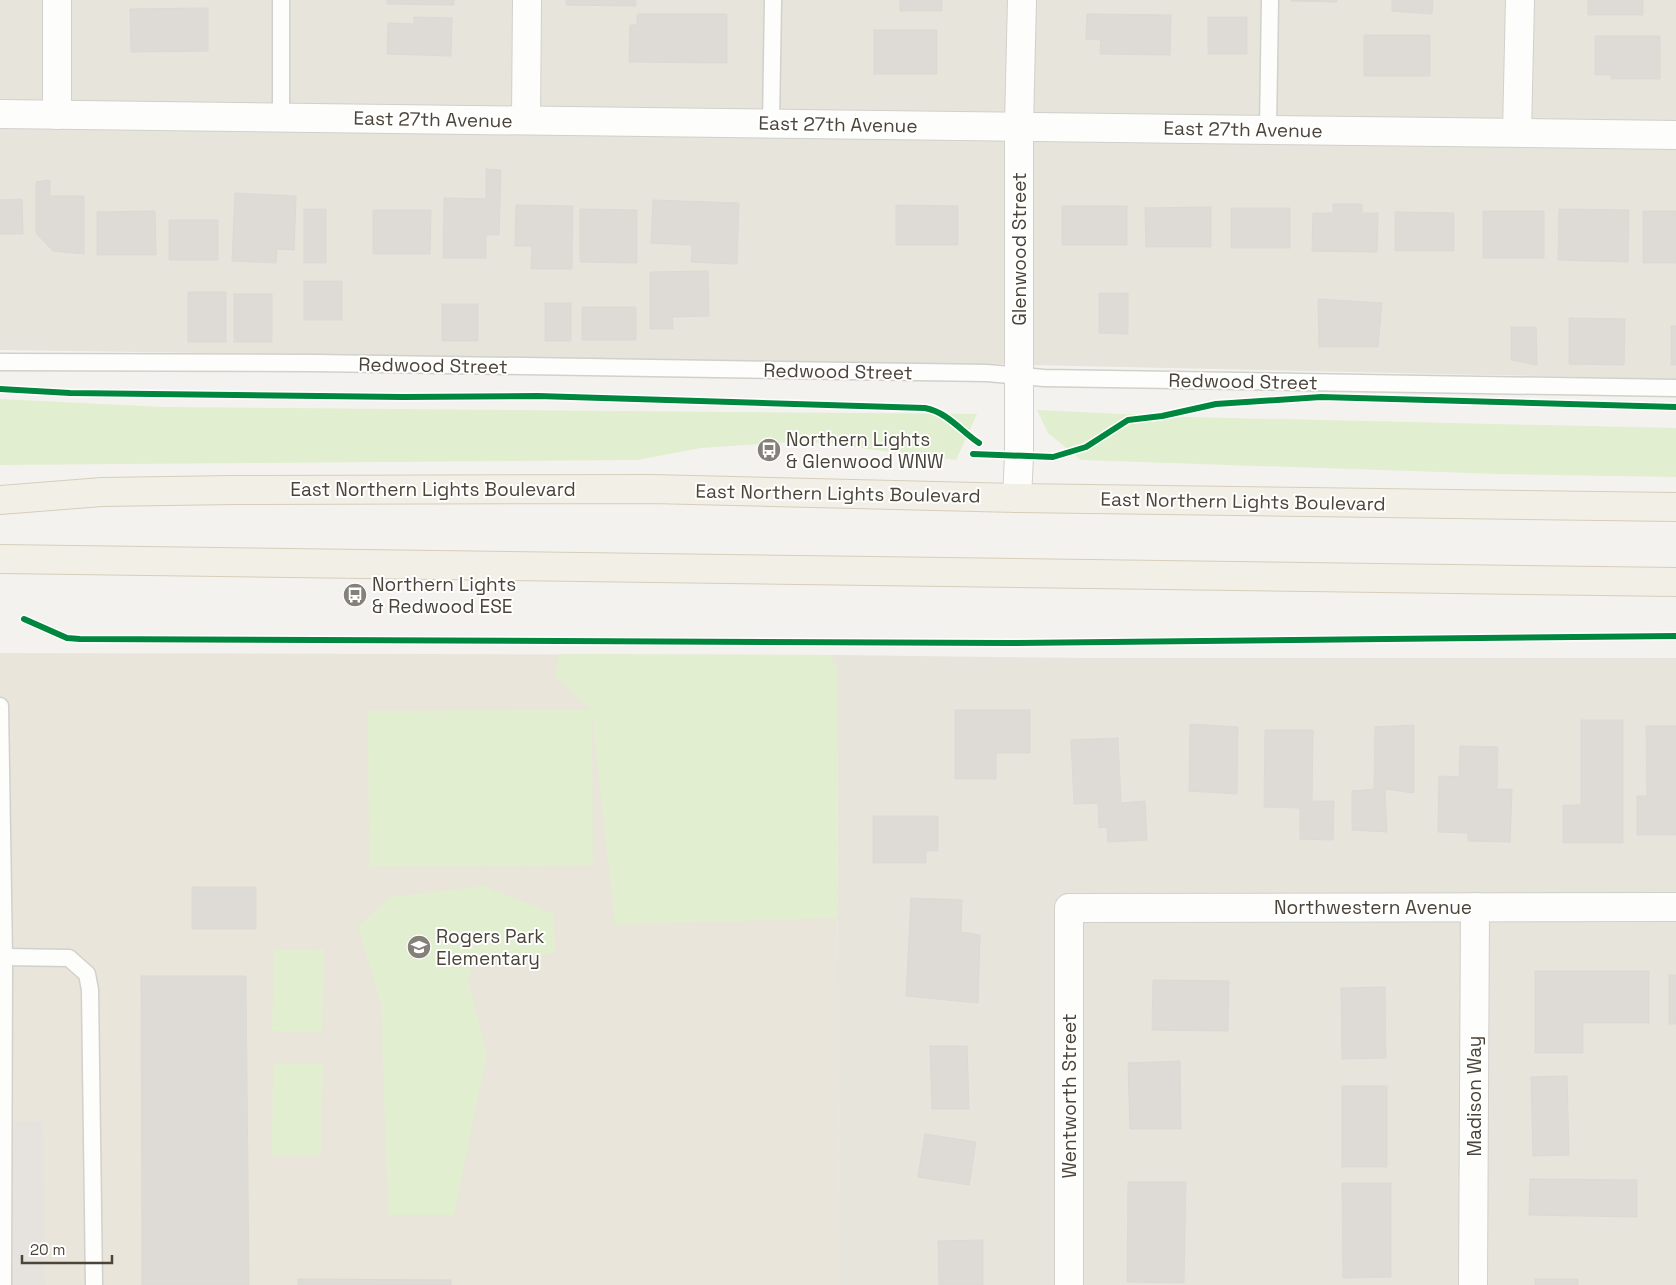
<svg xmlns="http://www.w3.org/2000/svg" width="1676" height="1285" viewBox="0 0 1676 1285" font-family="'Space Grotesk',sans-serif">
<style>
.residential{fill:#e7e4dc}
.education{fill:#eae5da}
.green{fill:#e1eecf}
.parking{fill:#e6e3df}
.building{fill:#dedbd6;stroke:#dcd9d4}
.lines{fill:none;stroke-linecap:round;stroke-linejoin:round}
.lane-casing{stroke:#d2d0cb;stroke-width:19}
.street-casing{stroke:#d2d0cb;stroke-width:30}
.primary-casing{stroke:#d6cebb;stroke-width:30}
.lane{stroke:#fdfdfc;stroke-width:16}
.street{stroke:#fdfdfc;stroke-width:28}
.primary{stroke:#f2efe6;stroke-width:28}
.cycleway-casing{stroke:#fff;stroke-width:9}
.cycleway{stroke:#00873e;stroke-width:6}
.labels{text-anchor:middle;stroke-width:4;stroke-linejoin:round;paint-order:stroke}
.street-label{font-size:19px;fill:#4b4439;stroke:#fff}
.poi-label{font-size:19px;fill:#4b4439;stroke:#fff;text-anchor:start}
</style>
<rect width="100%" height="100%" fill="#f4f2ee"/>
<g class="residential">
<polygon points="0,0 1676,0 1676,379 980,364 0,350"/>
<polygon points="837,655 1089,658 1676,658 1676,1285 839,1285"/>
</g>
<polygon class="education" points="0,653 837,655 839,1285 451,1285 450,1280 298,1279 298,1285 249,1285 246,976 141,976 142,1285 0,1285"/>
<g class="green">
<polygon points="0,399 163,407 977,414 956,460 804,441 701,448 637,460 0,465"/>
<polygon points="1037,410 1187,417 1676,428 1676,477 1500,474 1081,460 1048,433"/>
<polygon points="559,654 829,655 837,667 837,918 615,925 592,716 593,866 369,867 368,711 591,709 555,676"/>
<polygon points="484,886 554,914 555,954 474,960 468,980 487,1054 454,1215 388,1215 381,1004 358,927 390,897"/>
<polygon points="274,949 324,950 322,1032 272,1031"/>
<polygon points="273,1063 323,1064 321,1156 272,1155"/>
</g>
<polygon class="parking" points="0,1121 43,1121 45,1285 0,1285"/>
<g class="building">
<polygon points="387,0 454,0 454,5 387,4"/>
<polygon points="566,0 636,0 636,6 566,5"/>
<rect x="900" y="0" width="42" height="11"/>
<polygon points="1291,0 1337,0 1337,2 1291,1"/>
<polygon points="1392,0 1433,0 1432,14 1392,11"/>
<rect x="1588" y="0" width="55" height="15"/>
<polygon points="208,8 208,51 131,52 130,9"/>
<polygon points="637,14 727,14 727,63 629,62 630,25 637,25"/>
<polygon points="1087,14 1171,15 1170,55 1100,54 1101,40 1086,39"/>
<polygon points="414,17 452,18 451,56 387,54 388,23 414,24"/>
<rect x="1208" y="17" width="39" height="37"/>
<rect x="874" y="30" width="63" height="44"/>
<rect x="1364" y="35" width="66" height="41"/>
<polygon points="1595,36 1660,36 1660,79 1611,79 1611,75 1595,75"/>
<polygon points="486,169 501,170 499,235 486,235 486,258 443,258 444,198 486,199"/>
<polygon points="50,180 50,196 84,196 84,254 53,251 36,233 36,182"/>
<polygon points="235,193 296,196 294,250 277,249 276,263 232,261"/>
<polygon points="22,199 23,234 0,234 0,200"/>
<polygon points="653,200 739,203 737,264 691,262 692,245 651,243"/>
<polygon points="1333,204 1362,204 1362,213 1378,213 1377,252 1312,251 1313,213 1333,213"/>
<polygon points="516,205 573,206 572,269 531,269 532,246 515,246"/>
<polygon points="896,205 958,206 958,245 896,245"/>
<rect x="1062" y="206" width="65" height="39"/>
<polygon points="1211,207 1211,247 1146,247 1145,208"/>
<rect x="1231" y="208" width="59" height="40"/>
<rect x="304" y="209" width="22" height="54"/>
<polygon points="580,209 637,210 637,263 580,262"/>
<polygon points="1559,209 1629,210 1628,262 1558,260"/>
<polygon points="373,210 431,210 430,254 373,254"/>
<polygon points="155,211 156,255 97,255 97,212"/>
<rect x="1483" y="211" width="61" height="47"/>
<rect x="1643" y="211" width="33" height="52"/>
<polygon points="1395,212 1454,213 1454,251 1395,251"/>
<rect x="169" y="220" width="49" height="40"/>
<polygon points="708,271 709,316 672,317 673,329 650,329 650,272"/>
<rect x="304" y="281" width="38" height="39"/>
<rect x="188" y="292" width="38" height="50"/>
<polygon points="1099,293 1128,293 1128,334 1099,333"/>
<rect x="234" y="294" width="38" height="48"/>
<polygon points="1318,299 1382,303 1378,347 1319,347"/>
<rect x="545" y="303" width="26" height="38"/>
<rect x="442" y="304" width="36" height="37"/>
<rect x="582" y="307" width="54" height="33"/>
<polygon points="1569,318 1625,319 1624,365 1569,364"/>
<rect x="1671" y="326" width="5" height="39"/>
<polygon points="1511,327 1536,327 1537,365 1511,360"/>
<polygon points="955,710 1030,710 1030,753 996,753 996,779 955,779"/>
<polygon points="1581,720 1623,720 1623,843 1563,843 1563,805 1581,805"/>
<polygon points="1190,724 1238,727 1237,794 1189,791"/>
<polygon points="1414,725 1414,793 1385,789 1387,832 1352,830 1352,791 1374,789 1375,727"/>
<polygon points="1646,726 1676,726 1676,835 1637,835 1637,796 1647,796"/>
<polygon points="1265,730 1313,730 1312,801 1334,801 1333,840 1300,839 1300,808 1264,807"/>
<polygon points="1118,738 1121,803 1145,801 1147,840 1108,842 1107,827 1099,828 1098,803 1074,804 1071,740"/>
<polygon points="1460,746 1498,747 1497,789 1512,789 1510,842 1468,841 1468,833 1438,832 1439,776 1459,777"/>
<polygon points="873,816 938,816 938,851 926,851 926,863 873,863"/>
<rect x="192" y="887" width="64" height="42"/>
<polygon points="911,898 962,900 961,932 980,935 978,1003 906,996"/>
<polygon points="1535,971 1649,971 1649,1023 1583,1023 1583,1053 1535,1053"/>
<rect x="1669" y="975" width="7" height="49"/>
<polygon points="141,976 246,976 249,1285 142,1285"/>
<polygon points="1153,980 1229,981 1228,1031 1152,1030"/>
<polygon points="1385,987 1386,1058 1342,1059 1341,988"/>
<polygon points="930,1046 967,1046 969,1109 932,1109"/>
<polygon points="1180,1061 1181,1129 1130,1129 1128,1063"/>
<polygon points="1567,1076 1569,1155 1533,1156 1531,1077"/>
<rect x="1342" y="1086" width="45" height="81"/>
<polygon points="925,1134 976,1142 969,1185 918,1177"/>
<polygon points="1530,1179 1637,1180 1637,1217 1529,1215"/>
<polygon points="1128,1182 1186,1182 1184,1283 1127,1282"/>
<polygon points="1342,1183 1391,1183 1391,1277 1343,1278"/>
<polygon points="983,1240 983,1285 939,1285 938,1241"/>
<polygon points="298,1279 451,1280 451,1285 298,1285"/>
<rect x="1535" y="1279" width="43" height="6"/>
</g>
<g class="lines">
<g class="lane-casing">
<g id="lane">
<polyline points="281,117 281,0"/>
<polyline points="771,123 773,0"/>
<polyline points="1268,129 1270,0"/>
<polyline points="0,362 315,363 987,373 1044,378 1676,388"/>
<polyline points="0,706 4,957 3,1285"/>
<polyline points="4,957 69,958 87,974 90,990 94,1285"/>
</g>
</g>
<g class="street-casing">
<g id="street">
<polyline points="57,0 57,115"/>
<polyline points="0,114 1676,135"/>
<polyline points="526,120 527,0"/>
<polyline points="1517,132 1520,0"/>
<polyline points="1017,498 1019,456 1019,125 1022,0"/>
<polyline points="1069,1285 1069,908 1676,907"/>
<polyline points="1473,1285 1475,907"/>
</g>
</g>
<g class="primary-casing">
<g id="primary">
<polyline points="0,500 102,492 233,490 651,489 1017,498 1676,507"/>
<polyline points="0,559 1676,582"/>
</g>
</g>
<use href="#lane" class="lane"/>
<use href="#street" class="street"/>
<use href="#primary" class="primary"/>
<g class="cycleway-casing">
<g id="cycleway">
<path d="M0,389L70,393L403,397L538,396L925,408C947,412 961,431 979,443"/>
<polyline points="973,454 1053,457 1086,447 1128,420 1162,416 1216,404 1321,397 1676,407"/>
<polyline points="24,619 67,638 80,639 1009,643 1676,636"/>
</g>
</g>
<use href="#cycleway" class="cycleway"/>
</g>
<defs>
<g id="bus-disc" transform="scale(1.25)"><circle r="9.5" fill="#868178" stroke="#fff"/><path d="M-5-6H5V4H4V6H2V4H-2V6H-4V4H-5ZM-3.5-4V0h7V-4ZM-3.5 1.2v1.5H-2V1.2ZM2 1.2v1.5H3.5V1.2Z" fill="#fff"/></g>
<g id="school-disc" transform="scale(1.25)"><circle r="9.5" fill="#868178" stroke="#fff"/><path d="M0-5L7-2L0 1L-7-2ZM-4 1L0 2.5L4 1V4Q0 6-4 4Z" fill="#fff"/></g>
</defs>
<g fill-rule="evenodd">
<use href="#bus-disc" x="769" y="450"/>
<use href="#bus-disc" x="355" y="595"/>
<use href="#school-disc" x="419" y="947"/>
</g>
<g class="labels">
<g class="street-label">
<text transform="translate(433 119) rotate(1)" y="7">East 27th Avenue</text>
<text transform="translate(838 124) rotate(1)" y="7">East 27th Avenue</text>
<text transform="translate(1243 129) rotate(1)" y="7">East 27th Avenue</text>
<text transform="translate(1019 249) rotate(-90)" y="7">Glenwood Street</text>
<text transform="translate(433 365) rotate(1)" y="7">Redwood Street</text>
<text transform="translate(838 371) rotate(1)" y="7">Redwood Street</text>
<text transform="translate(1243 381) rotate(1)" y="7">Redwood Street</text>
<text x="433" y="496">East Northern Lights Boulevard</text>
<text transform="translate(838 493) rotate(1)" y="7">East Northern Lights Boulevard</text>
<text transform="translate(1243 501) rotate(1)" y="7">East Northern Lights Boulevard</text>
<text x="1373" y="914">Northwestern Avenue</text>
<text transform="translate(1069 1096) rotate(-90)" y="7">Wentworth Street</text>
<text transform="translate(1474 1096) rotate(-90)" y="7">Madison Way</text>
</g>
<g class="poi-label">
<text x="786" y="446">Northern Lights<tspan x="786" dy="22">&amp; Glenwood WNW</tspan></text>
<text x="372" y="591">Northern Lights<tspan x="372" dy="22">&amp; Redwood ESE</tspan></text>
<text x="436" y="943">Rogers Park<tspan x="436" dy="22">Elementary</tspan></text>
</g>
</g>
<path d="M22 1255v8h90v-8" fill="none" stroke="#4b4439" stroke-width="2.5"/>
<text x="30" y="1255" font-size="15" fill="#4b4439" stroke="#ffffff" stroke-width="4" paint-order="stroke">20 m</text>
</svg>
